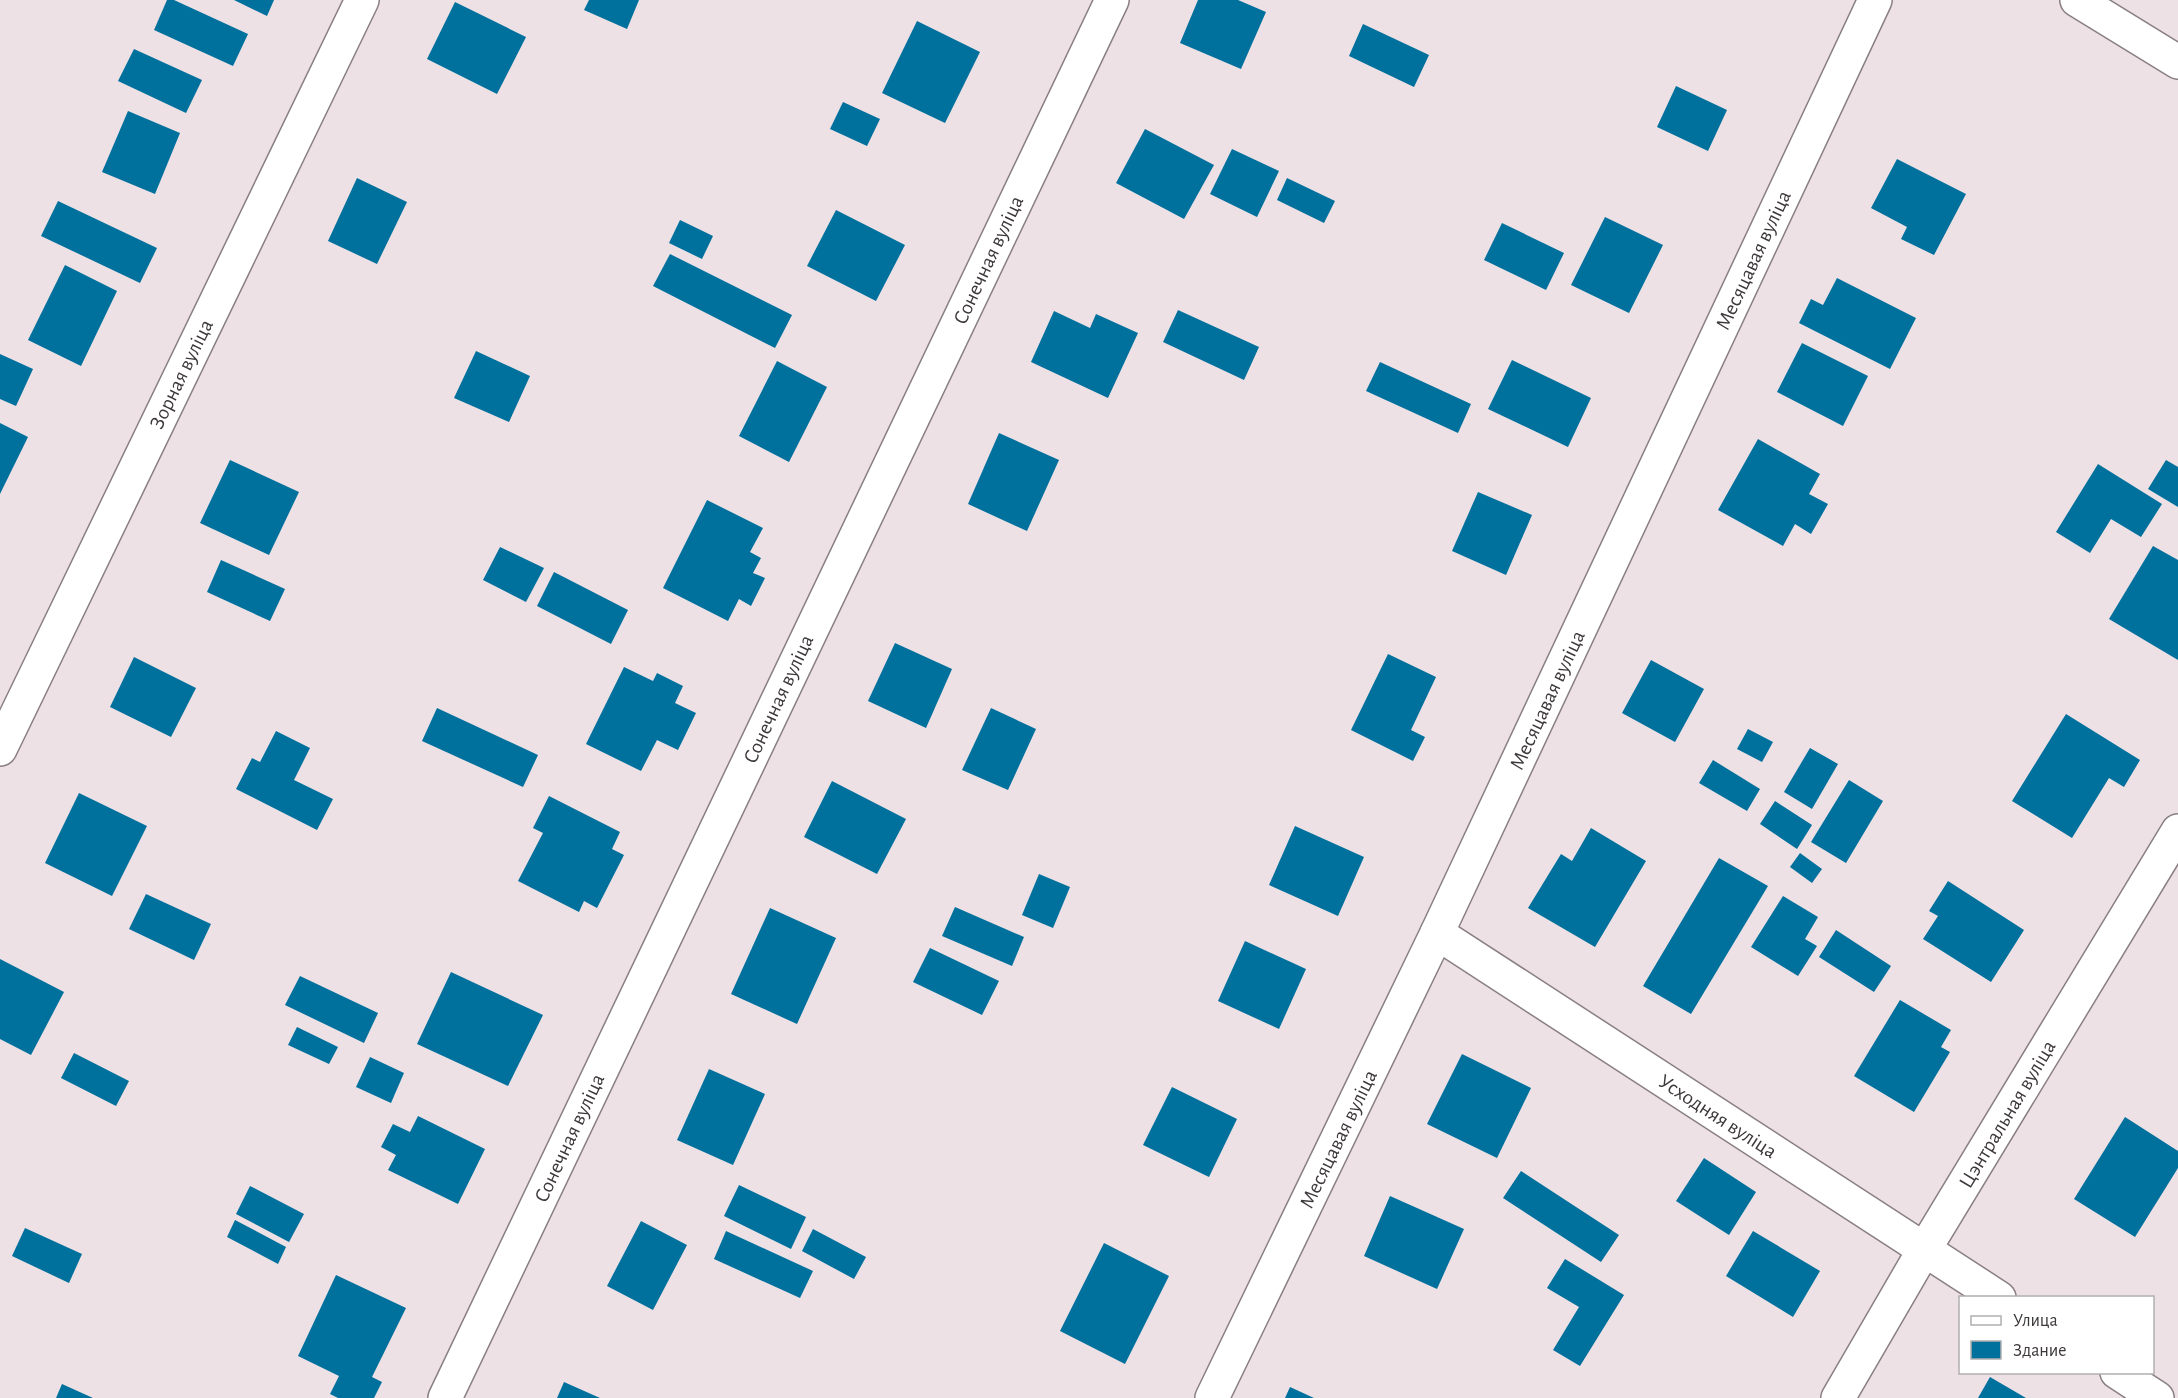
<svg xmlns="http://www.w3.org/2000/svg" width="2178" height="1398" viewBox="0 0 2178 1398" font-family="'Alegreya Sans',sans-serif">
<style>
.building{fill:#00709c}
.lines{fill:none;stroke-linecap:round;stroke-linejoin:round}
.minor-casing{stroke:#897f82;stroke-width:36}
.minor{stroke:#fff;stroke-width:33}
.labels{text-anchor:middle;stroke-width:6;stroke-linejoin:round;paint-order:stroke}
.street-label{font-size:21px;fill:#3d383a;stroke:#fff}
</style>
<rect width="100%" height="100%" fill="#ede1e5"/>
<g class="building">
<polygon points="167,0 174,0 248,34 233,66 154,30"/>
<polygon points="234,0 274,0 267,16"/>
<polygon points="589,0 639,0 627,29 584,10"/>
<polygon points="1198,0 1238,0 1266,12 1241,69 1180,43"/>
<polygon points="455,2 526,37 497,94 427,59"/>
<polygon points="917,21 980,52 945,123 882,93"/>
<polygon points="1363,24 1429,55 1414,87 1349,56"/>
<polygon points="134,49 202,80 186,113 118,81"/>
<polygon points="1676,86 1727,110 1708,151 1657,127"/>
<polygon points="843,102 880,119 867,146 830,129"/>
<polygon points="128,111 180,133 155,194 102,172"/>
<polygon points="1145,129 1214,165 1184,219 1116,183"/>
<polygon points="1232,149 1279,171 1257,217 1210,194"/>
<polygon points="1897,159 1966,194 1934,255 1901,239 1907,227 1871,208"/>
<polygon points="357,178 407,202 377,264 328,241"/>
<polygon points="1287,178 1335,201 1324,223 1277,200"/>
<polygon points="58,201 157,248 140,283 41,236"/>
<polygon points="836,210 905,245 876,301 807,266"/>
<polygon points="1605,217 1663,245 1629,313 1571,285"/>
<polygon points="680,220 713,236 702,259 669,243"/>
<polygon points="1502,223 1564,253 1546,290 1484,260"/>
<polygon points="670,254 792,315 775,348 653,286"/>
<polygon points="65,265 117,291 81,366 28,340"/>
<polygon points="1837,278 1916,318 1890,369 1799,323 1811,299 1823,305"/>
<polygon points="1178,310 1259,347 1244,380 1163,342"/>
<polygon points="1054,311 1090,328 1096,314 1138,333 1108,398 1031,362"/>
<polygon points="1802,343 1868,376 1843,426 1777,392"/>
<polygon points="476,351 530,376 509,422 454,398"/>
<polygon points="0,354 33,369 16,406 0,399"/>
<polygon points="1512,360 1591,398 1568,447 1488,409"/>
<polygon points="777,361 827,387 789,462 739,436"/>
<polygon points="1380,362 1471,404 1458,433 1366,391"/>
<polygon points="0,423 28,437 0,494"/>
<polygon points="999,433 1059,460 1027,531 968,504"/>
<polygon points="1758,439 1820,474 1809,494 1828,504 1811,534 1795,524 1783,546 1718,510"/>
<polygon points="230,460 299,492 269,555 200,523"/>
<polygon points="2166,460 2178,467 2178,507 2148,489"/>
<polygon points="2098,464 2162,504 2141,537 2111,519 2090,553 2056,532"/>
<polygon points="1478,492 1532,515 1506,575 1452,551"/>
<polygon points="707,500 763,528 750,552 761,558 753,573 765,578 751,606 739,599 728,621 663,588"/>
<polygon points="2153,546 2178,560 2178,660 2109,619"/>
<polygon points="500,547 544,568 526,602 483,580"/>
<polygon points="221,560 285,589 270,621 207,592"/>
<polygon points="554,572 628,610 611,644 537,606"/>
<polygon points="895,643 952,669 926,728 868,701"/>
<polygon points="1388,654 1436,677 1411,730 1425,737 1413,761 1351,730"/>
<polygon points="134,657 196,688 171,737 110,707"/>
<polygon points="1651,660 1704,689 1675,742 1622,713"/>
<polygon points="624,667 653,681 657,673 683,686 675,703 696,713 678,750 657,740 641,771 586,744"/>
<polygon points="437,708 538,755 523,787 422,741"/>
<polygon points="991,708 1036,729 1008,790 962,770"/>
<polygon points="2066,714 2140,760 2124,787 2109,778 2072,838 2012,801"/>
<polygon points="1748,729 1773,742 1762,762 1737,749"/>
<polygon points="276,731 310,748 294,780 333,799 317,830 236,789 252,758 260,762"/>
<polygon points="1810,748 1838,764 1812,809 1784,792"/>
<polygon points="1713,760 1760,789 1747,811 1699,783"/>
<polygon points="1849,780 1883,801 1846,863 1811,842"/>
<polygon points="832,781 906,819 877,874 804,837"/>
<polygon points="79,793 147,826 112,896 45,863"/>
<polygon points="549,796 620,832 612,849 624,855 597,908 584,901 579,912 518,881 543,833 533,828"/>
<polygon points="1775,801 1812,825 1797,849 1760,824"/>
<polygon points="1295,826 1364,857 1338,916 1269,885"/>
<polygon points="1591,828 1646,861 1595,947 1528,908 1561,854 1572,861"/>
<polygon points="1800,853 1822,869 1812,883 1790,867"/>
<polygon points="1719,858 1768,886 1691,1014 1643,986"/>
<polygon points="1039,874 1070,887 1053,928 1022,915"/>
<polygon points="1948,881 2024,930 1991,982 1923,939 1938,916 1929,911"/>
<polygon points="146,894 211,924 194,960 129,929"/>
<polygon points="1783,896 1818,917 1805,939 1817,946 1798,976 1751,947"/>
<polygon points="955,907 1024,937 1012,966 942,936"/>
<polygon points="770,908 836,938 797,1024 731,994"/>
<polygon points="1836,930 1891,966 1874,992 1819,957"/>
<polygon points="1245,941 1306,969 1279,1029 1218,1001"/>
<polygon points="930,948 999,981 982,1015 913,982"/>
<polygon points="0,959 64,992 31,1055 0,1039"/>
<polygon points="451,972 543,1015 508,1086 417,1044"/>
<polygon points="300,976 378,1013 364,1043 285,1005"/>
<polygon points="1900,1000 1951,1030 1941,1047 1950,1052 1914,1112 1854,1076"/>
<polygon points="297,1027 338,1047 329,1064 288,1045"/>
<polygon points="74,1053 129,1081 116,1106 61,1078"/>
<polygon points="1462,1054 1531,1088 1497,1158 1427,1124"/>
<polygon points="370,1057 404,1073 391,1103 356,1087"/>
<polygon points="709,1069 765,1094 733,1165 677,1140"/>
<polygon points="1172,1087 1237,1119 1209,1177 1143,1145"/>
<polygon points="418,1116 485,1149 458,1204 388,1170 396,1155 381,1147 393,1124 410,1132"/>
<polygon points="2125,1117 2178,1151 2178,1168 2135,1237 2074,1199"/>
<polygon points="1704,1158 1756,1192 1729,1235 1676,1201"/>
<polygon points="1521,1171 1619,1235 1601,1262 1503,1198"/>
<polygon points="739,1185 806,1217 791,1249 724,1216"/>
<polygon points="250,1186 304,1214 289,1242 236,1214"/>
<polygon points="1390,1196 1464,1229 1437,1289 1364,1256"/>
<polygon points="235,1220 286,1247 278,1264 227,1237"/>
<polygon points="641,1221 687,1245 653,1310 607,1286"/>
<polygon points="25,1228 82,1254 69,1283 12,1256"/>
<polygon points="813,1229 866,1257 854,1279 802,1251"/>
<polygon points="726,1231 813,1271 800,1298 714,1259"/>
<polygon points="1753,1231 1820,1271 1793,1317 1726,1276"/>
<polygon points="1104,1243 1169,1276 1125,1364 1060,1331"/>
<polygon points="1565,1259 1624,1295 1580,1366 1553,1350 1579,1307 1547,1288"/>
<polygon points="336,1275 406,1308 372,1377 382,1382 374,1398 338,1398 330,1394 339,1376 298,1356"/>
<polygon points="1990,1377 2026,1398 1978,1398"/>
<polygon points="564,1382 600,1398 557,1398"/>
<polygon points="62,1384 93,1398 56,1398"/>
<polygon points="1290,1387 1314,1398 1285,1398"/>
</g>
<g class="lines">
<g class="minor-casing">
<g id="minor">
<polyline points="2077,0 2178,62"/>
<polyline points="0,749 362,0"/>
<polyline points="1437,933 1999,1298"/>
<polyline points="2117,1372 2157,1398"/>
<polyline points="445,1398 1112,0"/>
<polyline points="1212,1398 1437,933 1875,0"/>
<polyline points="1838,1398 1924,1250 2178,831"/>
</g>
</g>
<use href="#minor" class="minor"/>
</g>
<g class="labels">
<g class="street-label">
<text transform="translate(988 260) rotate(-65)" y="7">Сонечная вуліца</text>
<text transform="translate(1753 260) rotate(-65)" y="7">Месяцавая вуліца</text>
<text transform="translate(181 374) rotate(-64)" y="7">Зорная вуліца</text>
<text transform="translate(778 699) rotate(-65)" y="7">Сонечная вуліца</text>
<text transform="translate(1547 700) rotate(-65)" y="7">Месяцавая вуліца</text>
<text transform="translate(2007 1114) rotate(-59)" y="7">Цэнтральная вуліца</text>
<text transform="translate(1718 1116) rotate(33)" y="7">Усходняя вуліца</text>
<text transform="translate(569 1138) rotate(-65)" y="7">Сонечная вуліца</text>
<text transform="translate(1338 1139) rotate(-64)" y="7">Месяцавая вуліца</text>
</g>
</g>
<rect x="1959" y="1296" width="195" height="78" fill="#ffffff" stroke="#b1afb0" stroke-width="1.5"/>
<rect x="1971" y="1316" width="30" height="9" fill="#ffffff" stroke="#b1afb0" stroke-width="1.5"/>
<text x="2013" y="1326" font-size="18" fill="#3d383a">Улица</text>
<rect x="1971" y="1341" width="30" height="18" fill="#00709c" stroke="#b1afb0" stroke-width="1.5"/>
<text x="2013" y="1356" font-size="18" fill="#3d383a">Здание</text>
</svg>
